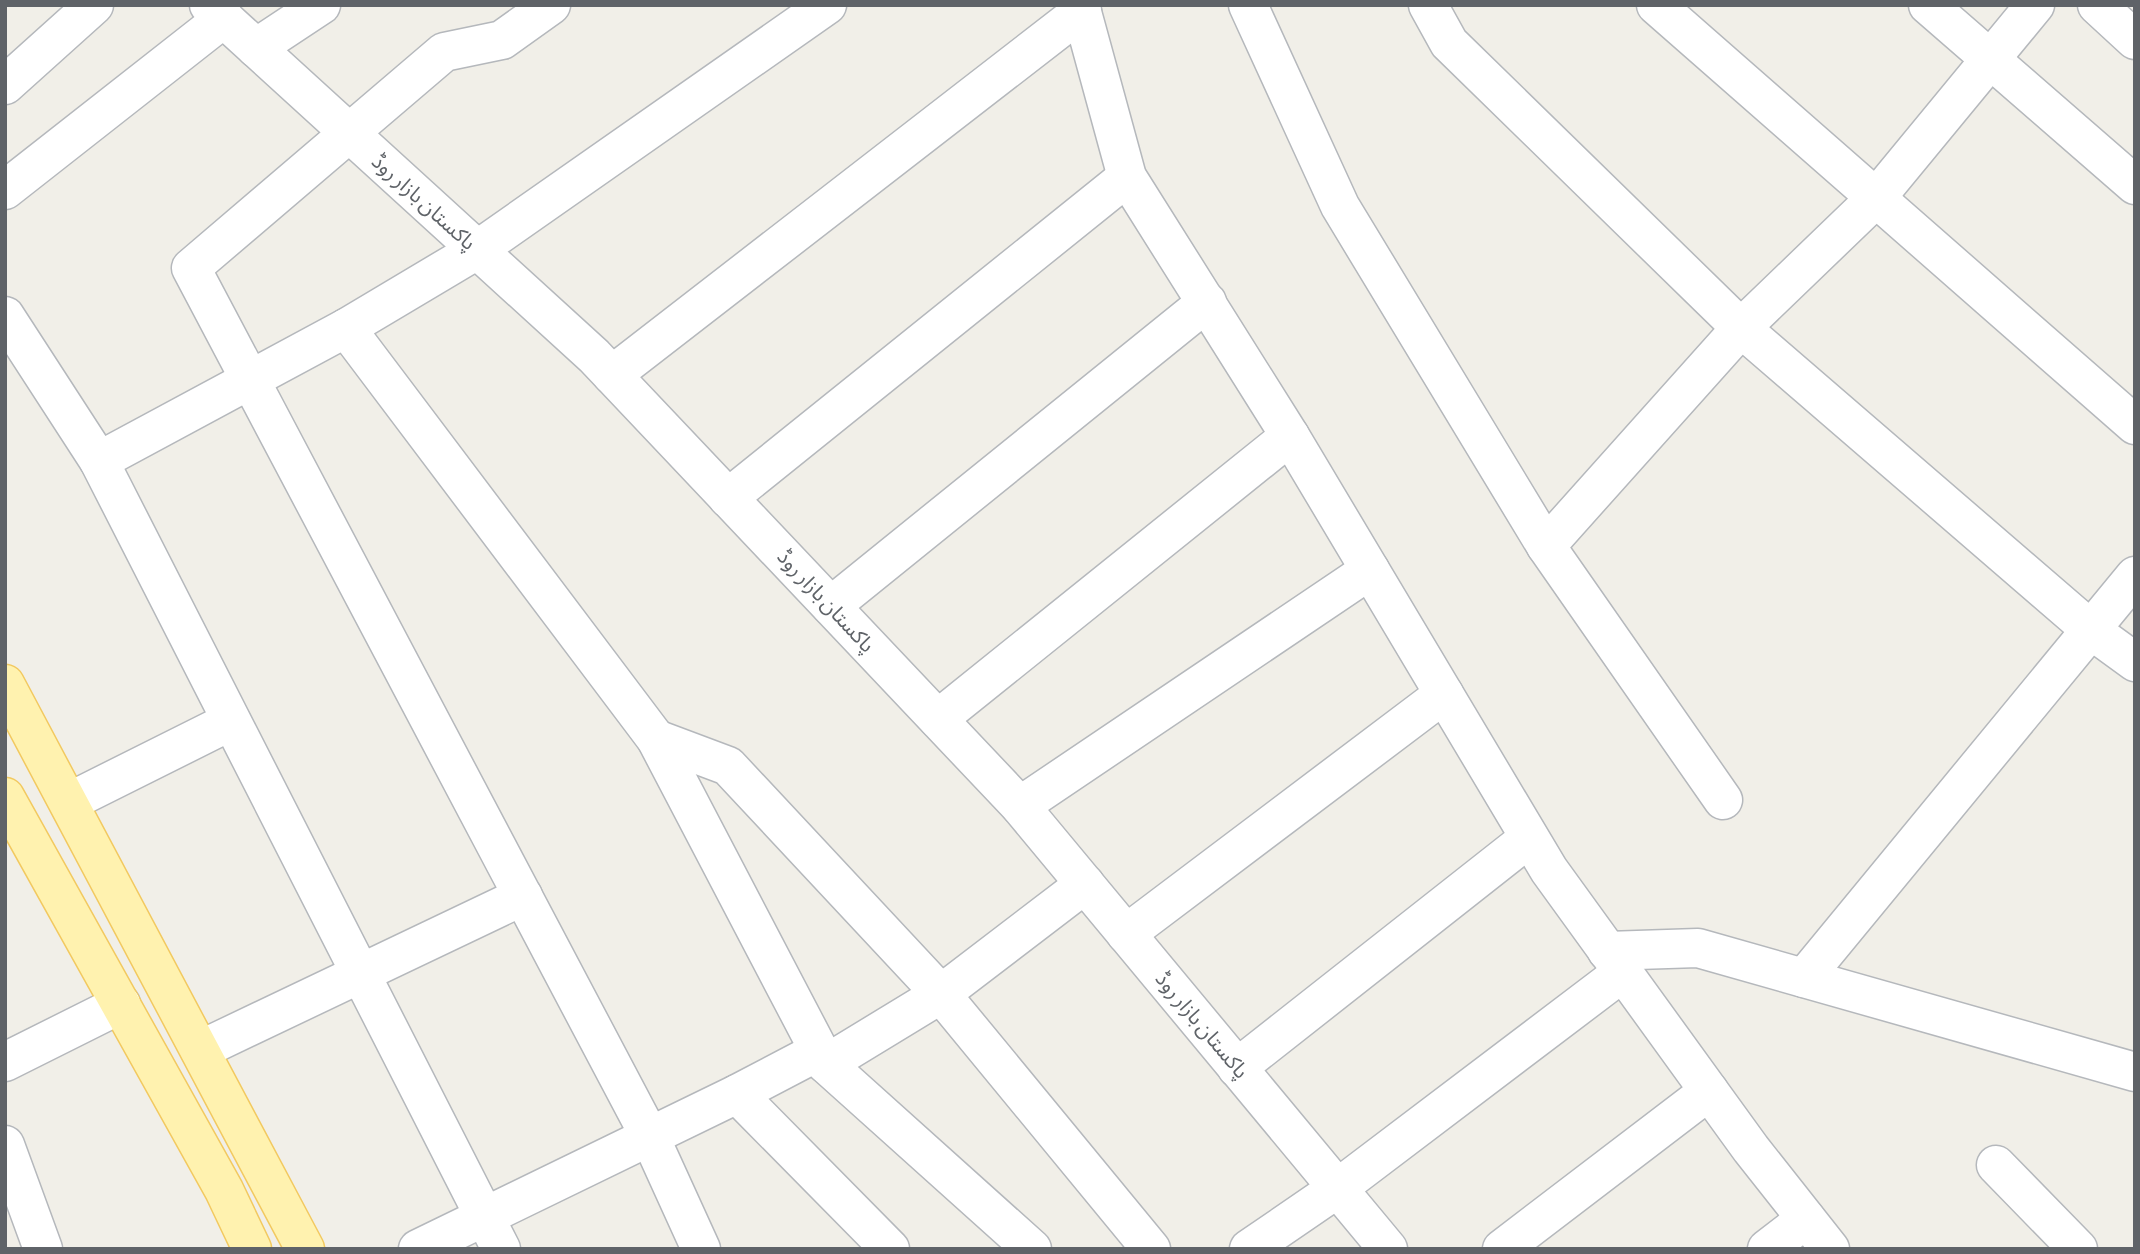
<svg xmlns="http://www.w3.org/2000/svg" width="2140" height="1254" viewBox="0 0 2140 1254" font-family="'Asap Condensed','Noto Sans Arabic',sans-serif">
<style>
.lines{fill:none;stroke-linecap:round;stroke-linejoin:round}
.minor-casing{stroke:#b5b8bc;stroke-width:41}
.major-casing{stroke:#f2c960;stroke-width:41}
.minor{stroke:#fff;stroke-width:38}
.major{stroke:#fff2af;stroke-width:38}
.labels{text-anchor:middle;stroke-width:5;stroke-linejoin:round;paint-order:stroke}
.street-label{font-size:21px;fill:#5f6368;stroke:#fff}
</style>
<rect width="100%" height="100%" fill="#f1efe8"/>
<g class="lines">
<g class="minor-casing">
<g id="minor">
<polyline points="209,5 594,356 1020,806 1388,1249"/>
<polyline points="551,5 502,40 444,52 191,268 650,1137 701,1249"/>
<polyline points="827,5 477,250 346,328 656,739 826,1064 1032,1249"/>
<polyline points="1080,5 1127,177 1290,436 1549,870 1751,1149 1830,1249"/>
<polyline points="1248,5 1340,206 1546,546 1723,800"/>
<polyline points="1428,5 1449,43 1741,328 2091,630 2135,662"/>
<polyline points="1656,5 2135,425"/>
<polyline points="1928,5 2135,185"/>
<polyline points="2097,5 2135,40"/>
<polyline points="256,48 321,5"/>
<polyline points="5,85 94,5"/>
<polyline points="5,190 224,18"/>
<polyline points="5,316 99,461 501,1249"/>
<polyline points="612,375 1082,11"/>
<polyline points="99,461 346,328"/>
<polyline points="728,498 1127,177"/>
<polyline points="1546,546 1741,328 1876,198 2035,5"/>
<polyline points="831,606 1207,302"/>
<polyline points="938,719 1290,436"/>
<polyline points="656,739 728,766 941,994 1151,1249"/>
<polyline points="69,802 231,721"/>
<polyline points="1020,806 1370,570"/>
<polyline points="1126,934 1444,694"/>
<polyline points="1607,951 1698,948 2135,1072"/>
<polyline points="1804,978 2135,576"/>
<polyline points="200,1050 523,896"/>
<polyline points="5,1062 121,1004"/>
<polyline points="826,1064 941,994 1085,884"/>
<polyline points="1237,1068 1529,838"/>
<polyline points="737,1094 890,1249"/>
<polyline points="5,1145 43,1249"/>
<polyline points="1996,1165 2078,1249"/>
<polyline points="418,1249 737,1094 819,1051"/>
<polyline points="1249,1249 1338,1188 1623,972"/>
<polyline points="1502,1249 1709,1091"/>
<polyline points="1767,1249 1806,1219"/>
</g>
</g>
<g class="major-casing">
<g id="major">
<polyline points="5,684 305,1249"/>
<polyline points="5,797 224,1190 252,1249"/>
</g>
</g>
<use href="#minor" class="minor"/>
<use href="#major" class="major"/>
</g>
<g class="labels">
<g class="street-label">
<text transform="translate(424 202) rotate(42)" y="7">پاکستان بازار روڈ</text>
<text transform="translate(826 601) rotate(47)" y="7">پاکستان بازار روڈ</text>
<text transform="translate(1202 1025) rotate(50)" y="7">پاکستان بازار روڈ</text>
</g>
</g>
<rect width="2140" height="1254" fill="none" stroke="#5f6368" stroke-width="14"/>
</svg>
